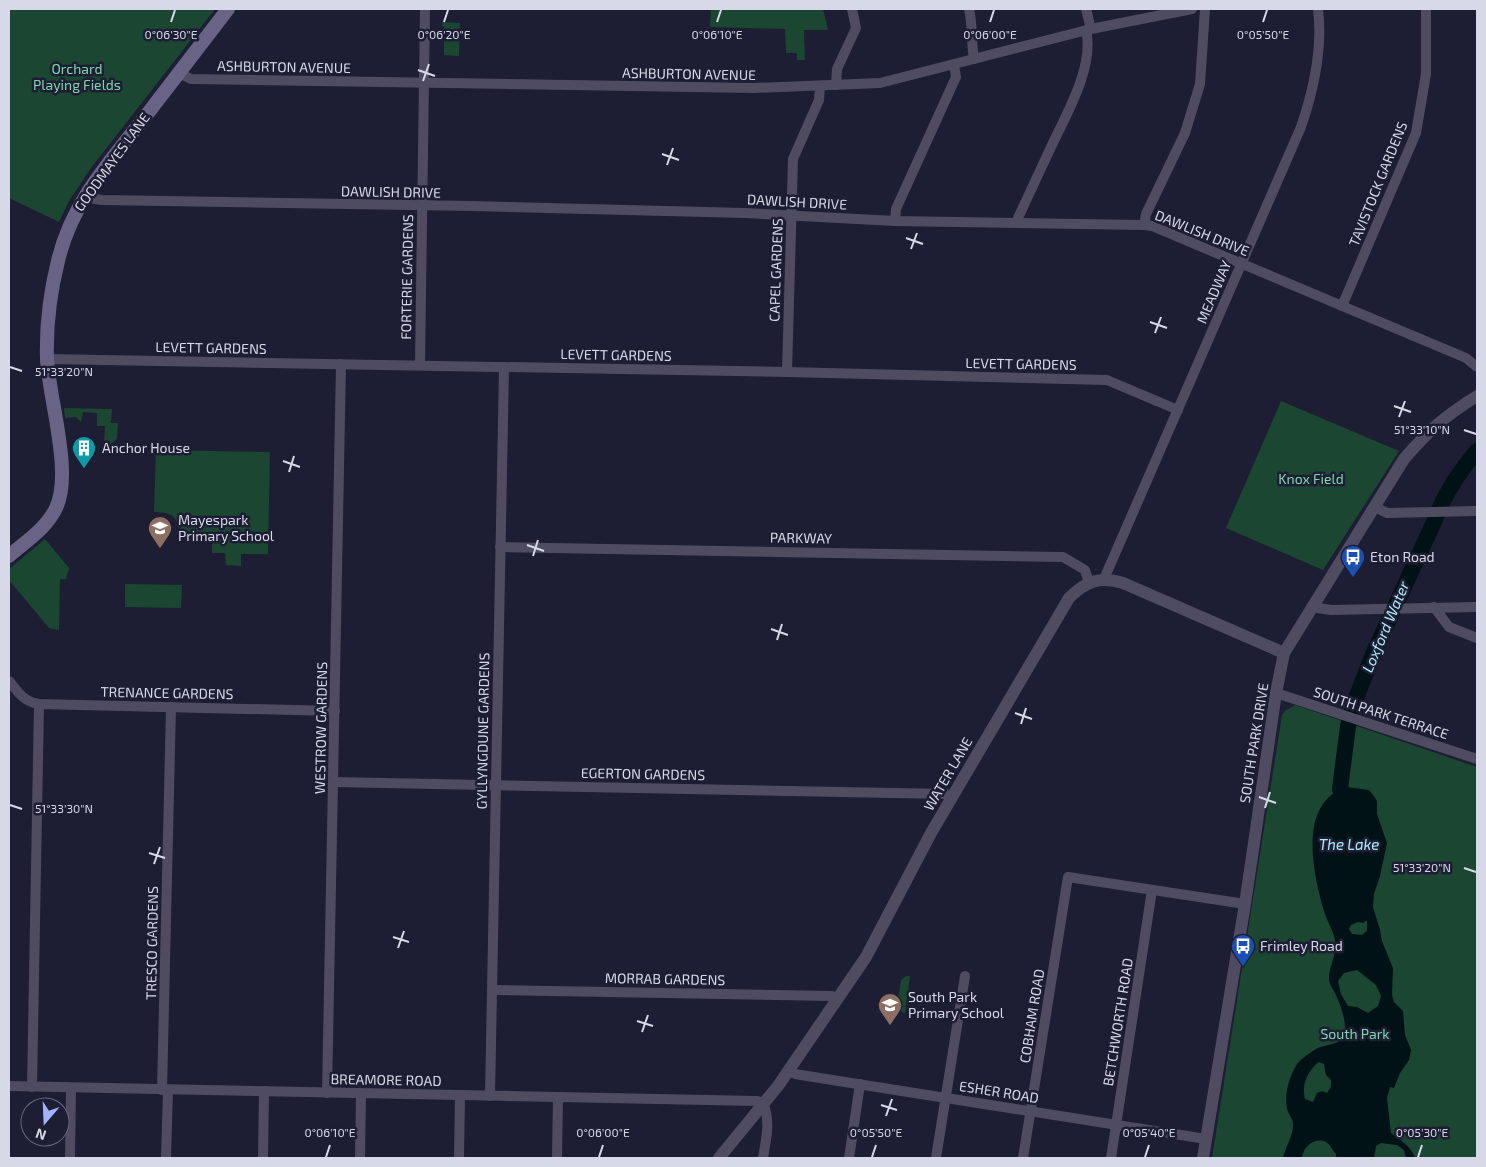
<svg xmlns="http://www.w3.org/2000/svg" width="1486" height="1167" viewBox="0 0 1486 1167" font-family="'Exo 2',sans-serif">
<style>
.green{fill:#1b4632}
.water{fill:#001216;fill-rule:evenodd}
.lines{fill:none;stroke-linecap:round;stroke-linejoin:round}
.river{stroke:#001216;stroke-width:16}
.minor{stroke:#4f4c61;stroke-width:10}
.tertiary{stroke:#4f4c61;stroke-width:12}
.secondary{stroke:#696486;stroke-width:14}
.ticks{fill:none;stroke:#d8d9e8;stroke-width:2}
.labels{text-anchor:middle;stroke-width:5;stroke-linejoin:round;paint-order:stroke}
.street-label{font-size:14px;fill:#d8d9e8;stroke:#1d1d33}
.park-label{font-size:14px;fill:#7ed8ac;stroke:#1d1d33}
.poi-label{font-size:14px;fill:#d8d9e8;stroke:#1d1d33;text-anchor:start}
.water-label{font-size:15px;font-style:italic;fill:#aeecf9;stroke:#1d1d33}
.ticks-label{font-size:12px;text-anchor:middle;fill:#d8d9e8;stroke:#1d1d33;stroke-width:5;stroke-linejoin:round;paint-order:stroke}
</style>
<rect width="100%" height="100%" fill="#1d1d33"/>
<g class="green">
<polygon points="9,9 215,9 91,168 69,201 59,222 9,198"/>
<polygon points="711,9 823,9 828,30 804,30 805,60 797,60 797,53 786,53 785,29 710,27"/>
<polygon points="442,22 460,23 459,56 444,55 444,26 442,26"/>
<polygon points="1281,401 1399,451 1323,570 1226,528"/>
<polygon points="64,408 112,409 111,423 118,423 117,439 111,444 104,443 105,426 97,426 97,413 83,412 81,422 76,417 65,418"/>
<path d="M156,450L270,452L268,554H241V566L226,565L225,553H212V534H180C176,515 174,513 154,512Z"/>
<polygon points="45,539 69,568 66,579 60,579 59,630 49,628 9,580 9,569"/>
<polygon points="125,584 182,585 181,608 125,607"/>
<polygon points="1295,705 1477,767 1477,1158 1212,1158 1282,715 1285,711"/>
<polygon points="906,976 910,976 905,1013 902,1012 897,1006 901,980"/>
</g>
<path class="water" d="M1347,787L1369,790L1373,795L1377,801V814L1387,843L1380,876L1374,894L1373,907L1380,930L1382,941L1393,968L1392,995L1394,1002L1403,1011L1405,1035L1411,1050L1409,1060L1400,1073L1394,1088L1390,1087L1387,1098L1391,1133C1400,1140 1412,1147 1415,1158H1406L1404,1150L1397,1145L1381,1143L1376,1146L1374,1158H1336V1154C1332,1150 1330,1144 1326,1142C1315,1137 1304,1146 1302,1157L1304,1158H1283C1285,1148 1293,1136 1293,1126C1294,1121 1290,1116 1288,1112C1283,1097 1289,1077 1297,1064C1302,1058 1311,1052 1318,1048C1327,1044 1344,1045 1345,1031C1346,1018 1339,1001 1334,991C1332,988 1330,985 1329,981C1328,967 1338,954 1335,940C1333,930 1327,921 1324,911C1313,874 1297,802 1347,787ZM1365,921H1367V931L1362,935L1352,934L1349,929L1351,925L1358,922L1364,923ZM1357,970L1376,985L1381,996L1378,1006L1368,1013L1357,1007L1348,1006L1341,994L1338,981L1344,973ZM1319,1062L1324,1064L1326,1075L1331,1080V1087L1327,1093L1322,1091L1317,1093L1313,1102L1305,1099C1301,1085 1308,1070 1319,1062Z"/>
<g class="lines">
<path class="river" d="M1340,789L1348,726L1353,706L1374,652L1434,522C1444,494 1458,473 1477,451"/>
<g class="minor">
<path d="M969,9C973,26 971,42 974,59"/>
<polyline points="1086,9 1091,29"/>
<polyline points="179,73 191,79 754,88 880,83 1091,29 1192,9"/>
<polyline points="836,85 837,69 856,28 852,9"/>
<polyline points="85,194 91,198 101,200 473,206 745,213 895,221 1144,225 1152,226 1466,358 1477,367"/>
<polyline points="895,221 896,209 956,77 954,65"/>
<path d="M1018,222V218C1029,194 1040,171 1051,147C1066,115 1095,66 1086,30"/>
<polyline points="1144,225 1146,214 1185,133 1200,84 1205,9"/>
<polyline points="1342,306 1416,133 1426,74 1426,9"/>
<polyline points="47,359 787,372 1107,380 1178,410"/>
<polyline points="420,365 425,9"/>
<polyline points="787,372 793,159 819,100 820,86"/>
<polyline points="1375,507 1387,513 1477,511"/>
<polyline points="500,547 1063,557 1085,570 1089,583"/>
<path d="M1104,579L1301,127C1314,89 1323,49 1318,9"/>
<polyline points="1311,607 1331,610 1477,607"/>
<polyline points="1434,607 1449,627 1477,638"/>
<path d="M9,681C18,692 24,702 39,704L335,711"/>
<polyline points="1276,693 1477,759"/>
<polyline points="334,782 946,794 952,797"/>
<polyline points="492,990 832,996 837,999"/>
<polyline points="788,1071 795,1074 826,1079 1206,1139"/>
<path d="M9,1086L757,1101L763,1103C771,1122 766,1139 763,1158"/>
<polyline points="32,1087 39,704"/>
<polyline points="162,1090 171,707"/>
<polyline points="327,1093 341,364"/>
<polyline points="490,1096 504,367"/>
<polyline points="70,1158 71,1088"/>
<polyline points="166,1158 168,1090"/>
<polyline points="263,1158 264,1091"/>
<polyline points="360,1158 361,1094"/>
<polyline points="459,1158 460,1095"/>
<polyline points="557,1158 558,1097"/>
<polyline points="849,1158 860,1084"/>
<polyline points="936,1158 965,976"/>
<polyline points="1023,1158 1068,877 1245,904"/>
<polyline points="1111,1158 1152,890"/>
</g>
<g class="tertiary">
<path d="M719,1158L778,1086L866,957L931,833L1069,598C1086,581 1100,576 1123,583L1284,653"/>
<path d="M1203,1158L1245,904L1276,693L1284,653L1404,459C1429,430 1445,416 1477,396"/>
</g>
<path class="secondary" d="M9,556C25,542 47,528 56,508C73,473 49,399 47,359C46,326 50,293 58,261C71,204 109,162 145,117C173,81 200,45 228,9"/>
</g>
<path class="ticks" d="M171,22L175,10M444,22L448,10M717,22L721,10M990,22L994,10M1263,22L1267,10M418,70L435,76M423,81L429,64M662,154L679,160M667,165L673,148M906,238L923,244M911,249L917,233M1150,322L1167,328M1155,333L1161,317M10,367L22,371M1394,406L1411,412M1399,417L1405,401M1464,430L1476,434M283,461L300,467M289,472L294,456M527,545L544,551M533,556L538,540M771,629L788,635M777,640L782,624M1015,713L1032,719M1021,724L1026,708M1259,797L1276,803M10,805L22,809M1265,808L1270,792M149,853L165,858M154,864L160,847M1464,868L1476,872M393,937L409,942M398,948L404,931M637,1021L653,1026M642,1032L648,1015M881,1105L897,1110M886,1116L892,1099M326,1157L330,1145M599,1157L603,1145M872,1157L876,1145M1145,1157L1149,1145M1418,1157L1422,1145"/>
<defs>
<g id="building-pin" transform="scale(1.25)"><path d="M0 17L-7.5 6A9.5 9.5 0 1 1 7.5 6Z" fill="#0f9aa8" stroke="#1d1d33"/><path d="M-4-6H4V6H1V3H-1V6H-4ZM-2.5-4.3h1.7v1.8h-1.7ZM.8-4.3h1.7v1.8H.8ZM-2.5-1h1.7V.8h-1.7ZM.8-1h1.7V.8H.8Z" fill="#fff"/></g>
<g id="school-pin" transform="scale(1.25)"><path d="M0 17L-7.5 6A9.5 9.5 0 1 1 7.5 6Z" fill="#8d6e63" stroke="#1d1d33"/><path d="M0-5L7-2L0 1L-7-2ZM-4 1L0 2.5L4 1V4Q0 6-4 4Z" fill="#fff"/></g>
<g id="bus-pin" transform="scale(1.25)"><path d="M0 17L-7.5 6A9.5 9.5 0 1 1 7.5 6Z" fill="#1a4fb4" stroke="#1d1d33"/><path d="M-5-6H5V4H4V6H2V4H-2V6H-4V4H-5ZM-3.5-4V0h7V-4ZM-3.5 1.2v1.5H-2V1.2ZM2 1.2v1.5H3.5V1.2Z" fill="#fff"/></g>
</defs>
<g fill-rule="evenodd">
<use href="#building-pin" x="84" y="448"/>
<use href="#school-pin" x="160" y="528"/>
<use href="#bus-pin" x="1353" y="557"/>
<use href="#bus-pin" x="1243" y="946"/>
<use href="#school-pin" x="890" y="1005"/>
</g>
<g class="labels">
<g class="street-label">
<text transform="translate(284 67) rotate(1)" y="5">ASHBURTON AVENUE</text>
<text transform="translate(689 74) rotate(1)" y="5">ASHBURTON AVENUE</text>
<text transform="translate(112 162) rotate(-54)" y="5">GOODMAYES LANE</text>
<text transform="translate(1378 184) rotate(-68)" y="5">TAVISTOCK GARDENS</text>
<text transform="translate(391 192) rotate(1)" y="5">DAWLISH DRIVE</text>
<text transform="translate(797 202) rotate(3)" y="5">DAWLISH DRIVE</text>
<text transform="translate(1202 233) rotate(22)" y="5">DAWLISH DRIVE</text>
<text transform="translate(776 270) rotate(-88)" y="5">CAPEL GARDENS</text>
<text transform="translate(407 277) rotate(-89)" y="5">FORTERIE GARDENS</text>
<text transform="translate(1214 292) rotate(-67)" y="5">MEADWAY</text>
<text transform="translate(211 348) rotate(1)" y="5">LEVETT GARDENS</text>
<text transform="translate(616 355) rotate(1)" y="5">LEVETT GARDENS</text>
<text transform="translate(1021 364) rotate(1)" y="5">LEVETT GARDENS</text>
<text transform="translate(801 538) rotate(1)" y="5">PARKWAY</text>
<text transform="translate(167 693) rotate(1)" y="5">TRENANCE GARDENS</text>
<text transform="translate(1381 713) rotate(18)" y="5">SOUTH PARK TERRACE</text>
<text transform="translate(321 728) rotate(-89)" y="5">WESTROW GARDENS</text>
<text transform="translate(483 731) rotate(-89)" y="5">GYLLYNGDUNE GARDENS</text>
<text transform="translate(1254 743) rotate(-81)" y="5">SOUTH PARK DRIVE</text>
<text transform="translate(643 774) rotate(1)" y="5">EGERTON GARDENS</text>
<text transform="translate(948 774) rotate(-60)" y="5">WATER LANE</text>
<text transform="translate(152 943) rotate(-89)" y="5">TRESCO GARDENS</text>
<text transform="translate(665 979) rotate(1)" y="5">MORRAB GARDENS</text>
<text transform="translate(1032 1016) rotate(-81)" y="5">COBHAM ROAD</text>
<text transform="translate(1118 1022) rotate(-81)" y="5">BETCHWORTH ROAD</text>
<text transform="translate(386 1080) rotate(1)" y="5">BREAMORE ROAD</text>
<text transform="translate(999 1092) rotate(9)" y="5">ESHER ROAD</text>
</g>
<g class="park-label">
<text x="77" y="74">Orchard<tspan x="77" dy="16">Playing Fields</tspan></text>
<text x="1311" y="484">Knox Field</text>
<text x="1355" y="1039">South Park</text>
</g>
<g class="poi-label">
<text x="102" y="453">Anchor House</text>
<text x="178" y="525">Mayespark<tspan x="178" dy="16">Primary School</tspan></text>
<text x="1370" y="562">Eton Road</text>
<text x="1260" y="951">Frimley Road</text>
<text x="908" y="1002">South Park<tspan x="908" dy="16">Primary School</tspan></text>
</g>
<g class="water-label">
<text transform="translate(1386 627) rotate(-67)" y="5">Loxford Water</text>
<text x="1349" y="850">The Lake</text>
</g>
</g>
<g class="ticks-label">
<text x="171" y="39">0°06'30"E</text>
<text x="444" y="39">0°06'20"E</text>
<text x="717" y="39">0°06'10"E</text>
<text x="990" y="39">0°06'00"E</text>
<text x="1263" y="39">0°05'50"E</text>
<text x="64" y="376">51°33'20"N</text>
<text x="1422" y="434">51°33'10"N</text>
<text x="64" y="813">51°33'30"N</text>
<text x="1422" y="872">51°33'20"N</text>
<text x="330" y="1137">0°06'10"E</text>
<text x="603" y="1137">0°06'00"E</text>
<text x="876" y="1137">0°05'50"E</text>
<text x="1149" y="1137">0°05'40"E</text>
<text x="1422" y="1137">0°05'30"E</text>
</g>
<rect width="1486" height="1167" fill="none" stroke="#d8d9e8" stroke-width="20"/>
<g transform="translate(45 1122) rotate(199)"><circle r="24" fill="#1d1d33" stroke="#68687b"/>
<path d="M0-4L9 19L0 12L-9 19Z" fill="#a3b2fd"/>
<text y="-8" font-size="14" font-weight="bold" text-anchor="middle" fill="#d8d9e8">N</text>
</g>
</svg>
